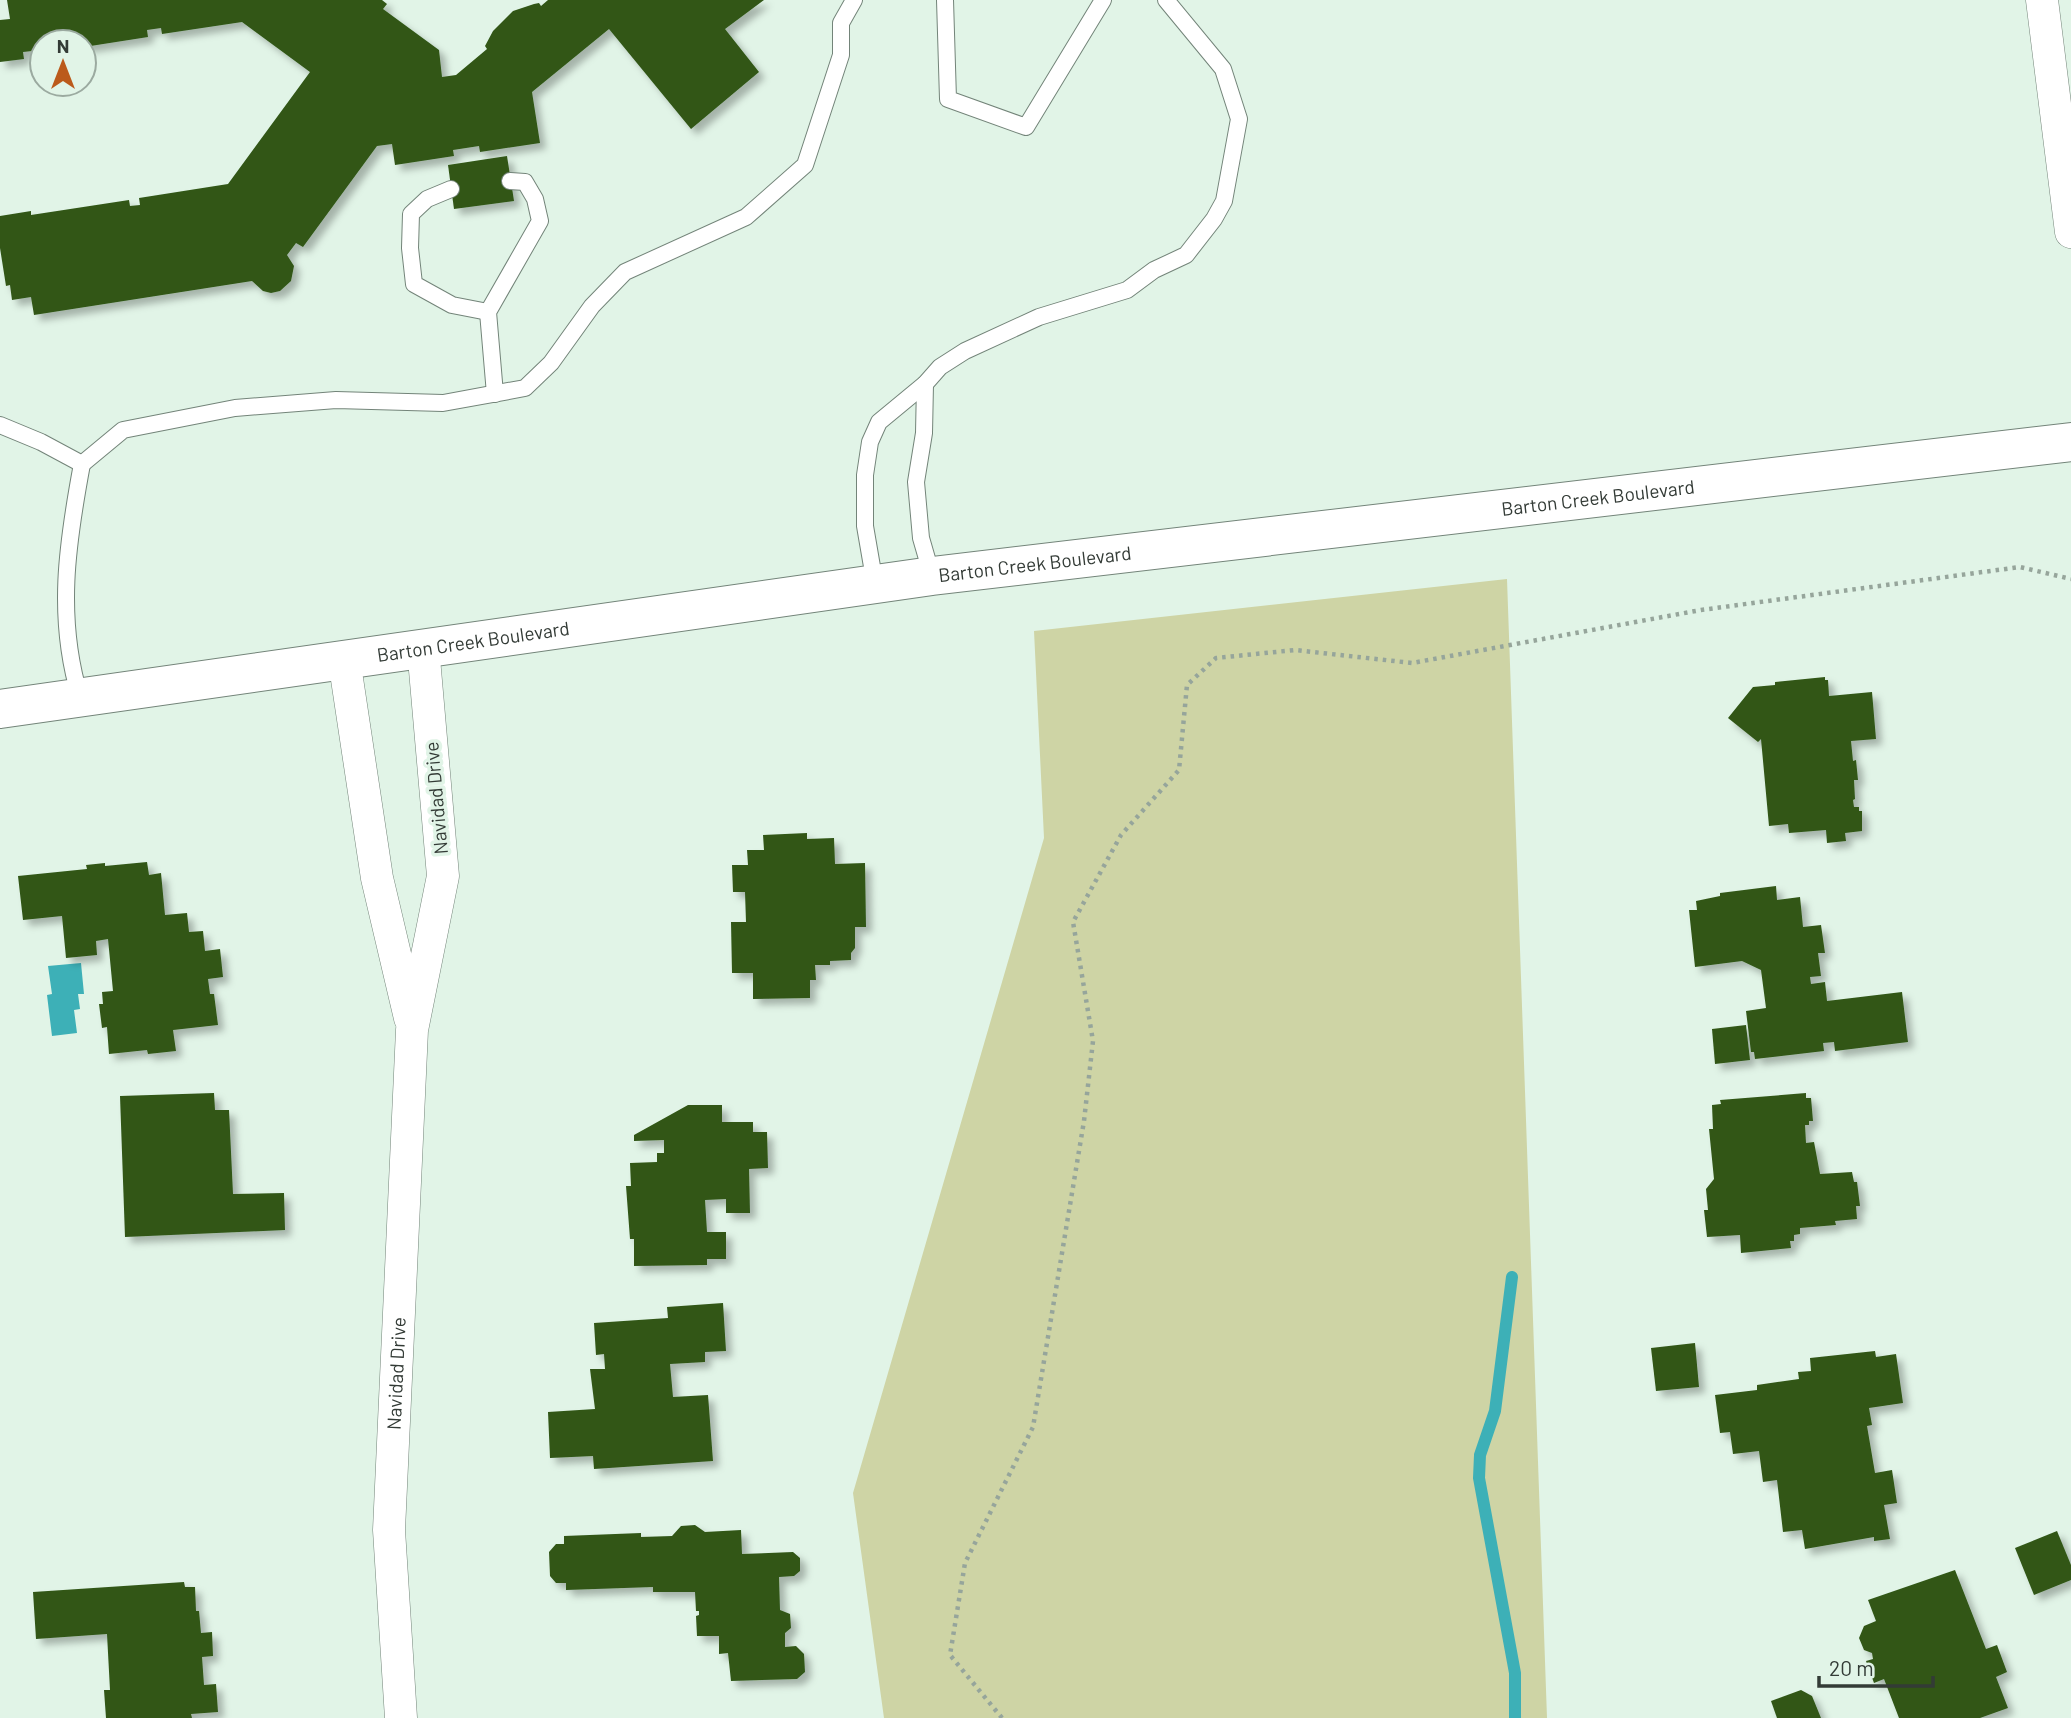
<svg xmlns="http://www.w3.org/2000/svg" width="2071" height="1718" viewBox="0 0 2071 1718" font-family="Barlow,sans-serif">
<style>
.green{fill:#ced4a5}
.water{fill:#3db0b7}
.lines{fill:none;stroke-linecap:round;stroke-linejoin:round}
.stream{stroke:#3db0b7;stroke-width:12}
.building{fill:#305617;filter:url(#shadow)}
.lane-casing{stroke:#738479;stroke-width:18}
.street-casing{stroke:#738479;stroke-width:33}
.secondary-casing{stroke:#738479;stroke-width:40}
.path{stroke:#96a59b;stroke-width:4.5;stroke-dasharray:3.5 5;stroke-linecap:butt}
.lane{stroke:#fff;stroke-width:16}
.street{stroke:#fff;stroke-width:32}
.secondary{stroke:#fff;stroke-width:38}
.labels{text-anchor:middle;stroke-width:7;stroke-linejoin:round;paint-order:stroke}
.street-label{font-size:19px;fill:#333b36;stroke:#e1f4e7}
</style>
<defs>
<filter id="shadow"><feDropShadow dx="6" dy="6" stdDeviation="3.5" flood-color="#0004"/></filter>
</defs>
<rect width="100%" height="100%" fill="#e1f4e7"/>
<polygon class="green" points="1507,579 1547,1718 884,1718 853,1493 1044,838 1034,631"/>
<polygon class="water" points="81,963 84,994 78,994 80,1009 74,1010 77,1033 52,1036 47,995 52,994 48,966"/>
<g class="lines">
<polyline class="stream" points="1512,1277 1495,1411 1480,1455 1479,1478 1515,1673 1515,1718"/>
</g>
<g class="building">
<polygon points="7,0 382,0 387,4 383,9 439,50 442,77 456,75 487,49 485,46 493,31 513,11 534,4 539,3 541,6 548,0 764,0 725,29 759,72 691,129 609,29 532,92 540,143 480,152 479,146 453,150 454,156 395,165 392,144 377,146 303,247 296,243 287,255 294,266 291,281 280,291 271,293 263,291 252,281 34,315 31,297 12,300 10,285 6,286 0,248 0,216 31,211 31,215 129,200 130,206 140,205 139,198 228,184 310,72 242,22 162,34 161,28 147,30 148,37 84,47 84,42 42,42 42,54 33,55 32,51 23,52 24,59 0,62 0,20 10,19"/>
<polygon points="507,156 514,201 454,209 448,165"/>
<polygon points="1825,677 1825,680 1828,680 1829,696 1872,692 1876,739 1851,741 1853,761 1856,760 1858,780 1854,780 1855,799 1853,800 1854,807 1859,807 1859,811 1862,811 1862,831 1845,833 1846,841 1827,843 1826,830 1789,833 1788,824 1769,826 1761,739 1758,742 1728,718 1753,687 1775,685 1775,682"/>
<polygon points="807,833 807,839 834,838 835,864 865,863 866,927 855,927 855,948 851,953 851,960 830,961 830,965 815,965 816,980 810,980 810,998 753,999 753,973 732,973 731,922 746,922 745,892 733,892 732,865 748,865 747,850 764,850 763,835"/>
<polygon points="147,862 149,875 161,873 165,915 187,913 189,932 203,931 205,951 220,949 223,977 208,979 210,994 214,994 218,1025 173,1030 176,1051 148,1054 147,1050 109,1054 107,1027 102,1028 99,1004 103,1004 102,992 113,991 108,939 96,941 97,955 66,958 62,916 23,920 18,876 87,869 86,865 105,863 105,866"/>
<polygon points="1776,886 1777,900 1800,897 1803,927 1821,925 1825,953 1818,953 1821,976 1810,977 1811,984 1825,982 1827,1001 1902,992 1908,1042 1835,1051 1834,1042 1823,1043 1824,1051 1755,1059 1754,1052 1751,1052 1746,1011 1766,1008 1761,970 1742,961 1695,967 1689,910 1697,910 1696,901 1720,896 1720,893"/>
<polygon points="1746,1025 1750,1060 1715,1064 1712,1029"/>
<polygon points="214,1093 215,1110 229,1110 233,1194 284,1193 285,1230 125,1237 120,1096"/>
<polygon points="1806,1093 1806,1098 1811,1098 1813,1121 1809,1121 1809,1125 1805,1125 1806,1143 1814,1142 1820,1174 1852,1172 1854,1182 1857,1182 1860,1206 1856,1206 1857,1219 1835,1221 1836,1225 1800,1228 1800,1234 1794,1235 1794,1241 1790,1241 1791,1248 1741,1253 1740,1235 1707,1237 1704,1210 1708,1210 1706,1189 1714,1179 1709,1129 1713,1129 1712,1105 1721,1104 1720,1100"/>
<polygon points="688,1105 722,1105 722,1122 753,1122 753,1132 767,1132 768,1168 749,1169 750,1213 726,1213 726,1199 705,1200 707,1232 726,1232 726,1259 707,1259 707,1265 634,1266 634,1239 630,1239 626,1186 631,1186 630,1163 657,1162 657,1153 664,1153 664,1140 634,1141 634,1135"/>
<polygon points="723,1303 726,1351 705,1352 705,1362 670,1364 673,1397 708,1395 713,1461 594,1469 593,1456 550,1458 548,1412 595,1409 590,1369 605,1369 604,1354 596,1355 594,1323 668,1318 667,1307"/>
<polygon points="1695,1343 1699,1387 1656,1391 1651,1348"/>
<polygon points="1875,1351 1876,1357 1896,1354 1903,1403 1869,1408 1872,1425 1867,1426 1875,1473 1892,1470 1897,1503 1884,1505 1890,1539 1874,1541 1874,1537 1805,1549 1802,1530 1783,1532 1777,1480 1763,1482 1759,1451 1733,1454 1730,1432 1720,1433 1715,1395 1757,1390 1757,1385 1799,1379 1798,1372 1811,1371 1810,1358"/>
<polygon points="695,1525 705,1532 741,1530 742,1554 793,1552 800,1558 800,1571 794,1576 779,1577 780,1610 790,1614 791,1628 785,1633 785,1647 796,1646 804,1654 805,1672 797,1679 731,1681 728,1653 719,1654 719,1636 697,1636 696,1616 699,1615 699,1611 696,1611 695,1592 653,1592 653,1587 566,1590 566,1583 556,1583 550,1576 549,1552 556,1544 564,1544 564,1536 641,1533 641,1537 672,1536 681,1526"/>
<polygon points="2057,1531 2071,1565 2071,1580 2034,1595 2015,1548"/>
<polygon points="1955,1570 1986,1649 1997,1645 2007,1672 1996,1677 2008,1708 1980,1718 1899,1718 1884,1679 1874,1683 1866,1661 1873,1659 1872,1653 1864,1650 1859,1638 1864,1626 1876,1621 1868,1600"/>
<polygon points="184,1582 185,1587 195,1587 196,1611 199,1611 201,1633 212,1632 213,1656 202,1657 204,1685 216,1684 218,1712 191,1714 192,1718 106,1718 104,1690 110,1690 107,1634 36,1639 33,1592"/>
<polygon points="1801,1690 1812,1696 1821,1718 1777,1718 1771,1701"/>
</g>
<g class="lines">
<g class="lane-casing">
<g id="lane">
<polyline points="945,0 948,99 1026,127 1103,0"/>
<polyline points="451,189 427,199 411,214 410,248 414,284 452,305 488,312"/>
<polyline points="925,384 924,433 916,482 921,538 932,576"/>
<polyline points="495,394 488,312 540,221 535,199 525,182 510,181"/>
<path d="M0,425L41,442L82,464C67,544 56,618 80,697"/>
<polyline points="82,464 123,430 235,408 336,400 443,403 525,388 551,363 592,306 625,272 746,217 805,165 841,55 841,23 854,0"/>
<polyline points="875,584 865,526 865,475 870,442 879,422 925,384 940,367 965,351 1039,317 1127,290 1154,270 1186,255 1214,219 1224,201 1239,119 1223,69 1166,0"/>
</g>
</g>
<g class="street-casing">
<g id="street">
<polyline points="2042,0 2071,232"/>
<polyline points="344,659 377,878 410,1018"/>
<path id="s1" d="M401,1718L389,1530L412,1030L443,876L423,647"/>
</g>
</g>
<g class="secondary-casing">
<g id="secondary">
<path id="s2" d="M0,709L932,576L2071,442"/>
</g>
</g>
<polyline class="path" points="1002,1718 950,1655 965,1563 1033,1427 1084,1121 1093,1041 1073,922 1121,835 1179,770 1187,685 1216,658 1295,650 1412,663 1701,610 2020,567 2071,579"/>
<use href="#lane" class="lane"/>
<use href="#street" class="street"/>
<use href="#secondary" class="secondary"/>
</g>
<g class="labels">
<g class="street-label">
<text dy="7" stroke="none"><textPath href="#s2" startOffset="1612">Barton Creek Boulevard</textPath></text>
<text dy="7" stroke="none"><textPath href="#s2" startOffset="1045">Barton Creek Boulevard</textPath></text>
<text dy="7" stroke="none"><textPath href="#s2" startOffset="478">Barton Creek Boulevard</textPath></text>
<text transform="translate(436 798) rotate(-95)" y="7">Navidad Drive</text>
<text dy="7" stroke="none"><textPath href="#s1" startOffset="345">Navidad Drive</textPath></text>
</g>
</g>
<g transform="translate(63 63)"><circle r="33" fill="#e1f4e7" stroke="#9baaa0" stroke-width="2"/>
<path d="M0-5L12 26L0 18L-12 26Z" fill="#bb5a1b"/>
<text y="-10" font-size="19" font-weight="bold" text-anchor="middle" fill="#333b36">N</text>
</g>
<path d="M1819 1676v10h114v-10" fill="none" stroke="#333b36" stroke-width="3.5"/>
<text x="1829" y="1676" font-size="21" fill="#333b36" stroke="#e1f4e7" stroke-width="5" paint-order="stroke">20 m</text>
</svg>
